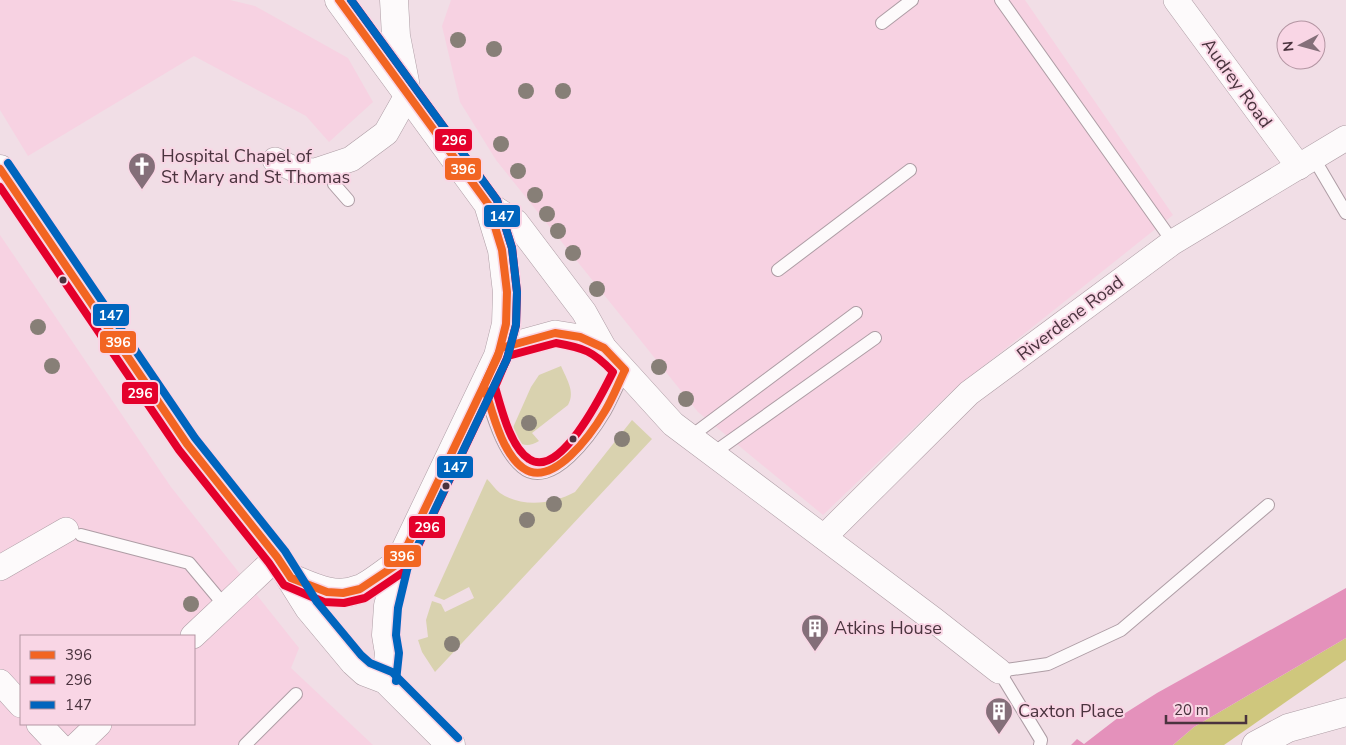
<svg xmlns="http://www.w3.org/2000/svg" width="1346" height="745" viewBox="0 0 1346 745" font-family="'Nunito Sans',sans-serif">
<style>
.built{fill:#f7d2e2;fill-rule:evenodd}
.green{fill:#d9d2af}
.forest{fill:#cfc77d}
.water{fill:#e491bb}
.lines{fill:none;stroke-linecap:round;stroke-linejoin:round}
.service-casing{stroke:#ae9da5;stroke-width:14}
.minor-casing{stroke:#ae9da5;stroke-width:26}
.primary-casing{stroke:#ae9da5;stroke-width:29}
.trunk-casing{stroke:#ae9da5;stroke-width:29}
.service{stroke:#fdfafb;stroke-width:12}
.minor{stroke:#fdfafb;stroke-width:25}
.primary{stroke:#fdfafb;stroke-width:28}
.trunk{stroke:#fdfafb;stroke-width:28}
.bus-1-casing{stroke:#f9d6e5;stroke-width:11}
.bus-2-casing{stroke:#f9d6e5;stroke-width:11}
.bus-3-casing{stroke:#f9d6e5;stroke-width:11}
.bus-1{stroke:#f26522;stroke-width:8}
.bus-2{stroke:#e4002b;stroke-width:8}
.bus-3{stroke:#0065bd;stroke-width:8}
.tree{fill:#877f77}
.bus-dot{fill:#4a333e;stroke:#f9d6e5;stroke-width:2}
.labels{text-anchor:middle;stroke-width:4;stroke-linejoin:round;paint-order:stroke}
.street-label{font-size:18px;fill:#4a333e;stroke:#f9d6e5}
.poi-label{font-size:18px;fill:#4a333e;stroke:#f9d6e5;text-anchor:start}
.line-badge{stroke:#f9d6e5;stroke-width:2}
.badge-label{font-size:14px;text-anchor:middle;font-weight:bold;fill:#fff}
</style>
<rect width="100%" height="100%" fill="#f1dee6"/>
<g class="built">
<polygon points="0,0 230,0 255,6 348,58 373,102 329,142 306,116 194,56 28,156 0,110"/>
<polygon points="451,0 1025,0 1173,215 951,392 823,515 698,412 496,160 460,102 442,26"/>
<path d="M0,235L171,487L299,648L291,668L373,745H0ZM21,636H194V724H21Z"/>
</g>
<g class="green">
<path d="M561,366C566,378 576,392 568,405L532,433L539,441C526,449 516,444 511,432L531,387L539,375Z"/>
<path d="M632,420L652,439L435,672L422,652L418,640L428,637L426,620L432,601L441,604L445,612L474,598L469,587L444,600L434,596L487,479C491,483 495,489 500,493C522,508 553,504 575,492Z"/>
</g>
<polygon class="forest" points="1346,638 1346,660 1224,745 1173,745 1194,727"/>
<polygon class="water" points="1346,588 1346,638 1194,727 1173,745 1071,745 1077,739 1084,744 1119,717 1157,693"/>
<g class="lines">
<g class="service-casing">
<g id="service">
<polyline points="1001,0 1173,242"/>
<polyline points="882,23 912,0"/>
<polyline points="1313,157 1346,213"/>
<polyline points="330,166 334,184 348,200"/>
<polyline points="778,270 910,170"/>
<path d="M484,388C493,414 501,449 522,467C551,492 592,433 605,411C612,398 618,384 625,370"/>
<polyline points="690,437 856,313"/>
<polyline points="712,454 875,338"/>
<polyline points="81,535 189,563 225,606"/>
<polyline points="245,745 296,694"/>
<polyline points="1040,745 1041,740 999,671 1048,664 1121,630 1268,505"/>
</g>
</g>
<g class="minor-casing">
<g id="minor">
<polyline points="1176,0 1299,167"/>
<polyline points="275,160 296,170 315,171 351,159 386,133 408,94"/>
<polyline points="488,204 516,222 584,312 604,348 673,424 934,620 999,671"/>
<polyline points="501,348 555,333 580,337 604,348"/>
<polyline points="824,537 969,393 1173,242 1346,138"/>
<polyline points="0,568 66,530"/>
<polyline points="193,636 277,557"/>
<polyline points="0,682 21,705"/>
<polyline points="39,724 59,745"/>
<polyline points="77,745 99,724"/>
</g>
</g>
<g class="primary-casing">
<g id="primary">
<polyline points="339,0 488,204 502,250 507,292 506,324 498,356 399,563 388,606 386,635 389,653 386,680"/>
<polyline points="394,0 396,36 405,82"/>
<polyline points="0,169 187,444 277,557 309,608 354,662 365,672 386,680 451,745"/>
<path d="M291,578C313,587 335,599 359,589C369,586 389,569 399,563"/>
</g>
</g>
<g class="trunk-casing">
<polyline id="trunk" points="1256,745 1288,728 1346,712"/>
</g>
<use href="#service" class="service"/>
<use href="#minor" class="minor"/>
<use href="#primary" class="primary"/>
<use href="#trunk" class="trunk"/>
<g class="bus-1-casing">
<g id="bus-1">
<polyline points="0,169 187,444 277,557 291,578 327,592 343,593 360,589 399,563 498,356 506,324 507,292 502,250 488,204 339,0"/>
<path d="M555,333L580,337L604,348L625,370C618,384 613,398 605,411C592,433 553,489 523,468C501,452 492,410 484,386L501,348Z"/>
</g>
</g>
<g class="bus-2-casing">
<g id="bus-2">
<polyline points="0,187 179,450 269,563 284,585 324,602 344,603 365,598 405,571 408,567 507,359 516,325 517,292 512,248 497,200 351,0"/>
<path d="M556,343C584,348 593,351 613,372C603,392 560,480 529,459C510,447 501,407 495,387L508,356Z"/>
</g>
</g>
<g class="bus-3-casing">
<g id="bus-3">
<polyline points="351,0 497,200 512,248 517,292 516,325 507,359 408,566 398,608 396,635 399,653 396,681"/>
<polyline points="8,163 195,438 285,551 317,602 361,655 370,663 392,672 458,738"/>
</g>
</g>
<use href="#bus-1" class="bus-1"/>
<use href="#bus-2" class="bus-2"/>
<use href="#bus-3" class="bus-3"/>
</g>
<g class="tree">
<circle cx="458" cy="40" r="8"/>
<circle cx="494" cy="49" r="8"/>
<circle cx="526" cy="91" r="8"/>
<circle cx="563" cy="91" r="8"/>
<circle cx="501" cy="144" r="8"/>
<circle cx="518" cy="171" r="8"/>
<circle cx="535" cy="195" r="8"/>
<circle cx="547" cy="214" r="8"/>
<circle cx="558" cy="231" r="8"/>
<circle cx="573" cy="253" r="8"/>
<circle cx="597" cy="289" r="8"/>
<circle cx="38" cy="327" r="8"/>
<circle cx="52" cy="366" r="8"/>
<circle cx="659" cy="367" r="8"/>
<circle cx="686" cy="399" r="8"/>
<circle cx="529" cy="423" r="8"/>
<circle cx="622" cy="439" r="8"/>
<circle cx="554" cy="504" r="8"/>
<circle cx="527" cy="520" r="8"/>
<circle cx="191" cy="604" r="8"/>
<circle cx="452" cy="644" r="8"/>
</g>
<defs>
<g id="church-pin" transform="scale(1.4375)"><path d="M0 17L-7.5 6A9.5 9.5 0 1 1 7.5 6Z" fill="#846f79" stroke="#f9d6e5"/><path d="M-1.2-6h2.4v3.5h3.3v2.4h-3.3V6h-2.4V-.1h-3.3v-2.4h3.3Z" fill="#fff"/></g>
<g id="building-pin" transform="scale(1.4375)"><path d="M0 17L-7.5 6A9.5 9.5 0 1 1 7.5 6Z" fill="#846f79" stroke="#f9d6e5"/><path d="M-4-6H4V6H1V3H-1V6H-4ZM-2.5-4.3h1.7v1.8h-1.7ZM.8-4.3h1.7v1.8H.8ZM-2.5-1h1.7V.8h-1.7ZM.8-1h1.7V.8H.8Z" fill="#fff"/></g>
</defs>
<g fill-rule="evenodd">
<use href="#church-pin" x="142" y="166"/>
<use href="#building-pin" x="815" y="628"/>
<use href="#building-pin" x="999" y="711"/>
</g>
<g class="bus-dot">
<circle cx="63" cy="280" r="4.5"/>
<circle cx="573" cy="439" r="4.5"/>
<circle cx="446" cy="486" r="4.5"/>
</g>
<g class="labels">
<g class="street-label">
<text transform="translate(1237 83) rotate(54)" y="6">Audrey Road</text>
<text transform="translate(1070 318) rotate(-37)" y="6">Riverdene Road</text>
</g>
<g class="poi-label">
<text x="161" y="162">Hospital Chapel of<tspan x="161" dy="21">St Mary and St Thomas</tspan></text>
<text x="834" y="634">Atkins House</text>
<text x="1018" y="717">Caxton Place</text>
</g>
</g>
<g class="line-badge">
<rect x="434" y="128" width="39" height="24" rx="5" fill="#e4002b"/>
<rect x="444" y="157" width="38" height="24" rx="5" fill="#f26522"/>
<rect x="483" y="204" width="38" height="24" rx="5" fill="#0065bd"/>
<rect x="92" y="303" width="38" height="24" rx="5" fill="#0065bd"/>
<rect x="99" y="330" width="38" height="24" rx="5" fill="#f26522"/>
<rect x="121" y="381" width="38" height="24" rx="5" fill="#e4002b"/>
<rect x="436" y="455" width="38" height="24" rx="5" fill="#0065bd"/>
<rect x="408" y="515" width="38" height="24" rx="5" fill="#e4002b"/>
<rect x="383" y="544" width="39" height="24" rx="5" fill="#f26522"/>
</g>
<g class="badge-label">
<text x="454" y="145">296</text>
<text x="463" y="174">396</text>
<text x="502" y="221">147</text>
<text x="111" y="320">147</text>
<text x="118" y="347">396</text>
<text x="140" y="398">296</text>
<text x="455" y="472">147</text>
<text x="427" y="532">296</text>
<text x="402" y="561">396</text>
</g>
<rect x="20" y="635" width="175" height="90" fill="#f9d6e5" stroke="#b395a2"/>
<rect x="30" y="651" width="25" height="8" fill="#f26522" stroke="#b395a2"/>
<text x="65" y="660" font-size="15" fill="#4a333e">396</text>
<rect x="30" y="676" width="25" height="8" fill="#e4002b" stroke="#b395a2"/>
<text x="65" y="685" font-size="15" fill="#4a333e">296</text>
<rect x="30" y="701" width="25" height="8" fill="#0065bd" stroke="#b395a2"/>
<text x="65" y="710" font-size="15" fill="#4a333e">147</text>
<g transform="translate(1301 45) rotate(264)"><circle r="24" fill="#f9d6e5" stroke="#b395a2"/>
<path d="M0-4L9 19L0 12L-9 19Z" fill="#846f79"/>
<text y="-8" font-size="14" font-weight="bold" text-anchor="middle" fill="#4a333e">N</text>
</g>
<path d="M1166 715v8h80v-8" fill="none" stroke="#4a333e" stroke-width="2.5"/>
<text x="1174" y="715" font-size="15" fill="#4a333e" stroke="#f9d6e5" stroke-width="4" paint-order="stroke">20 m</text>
</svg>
